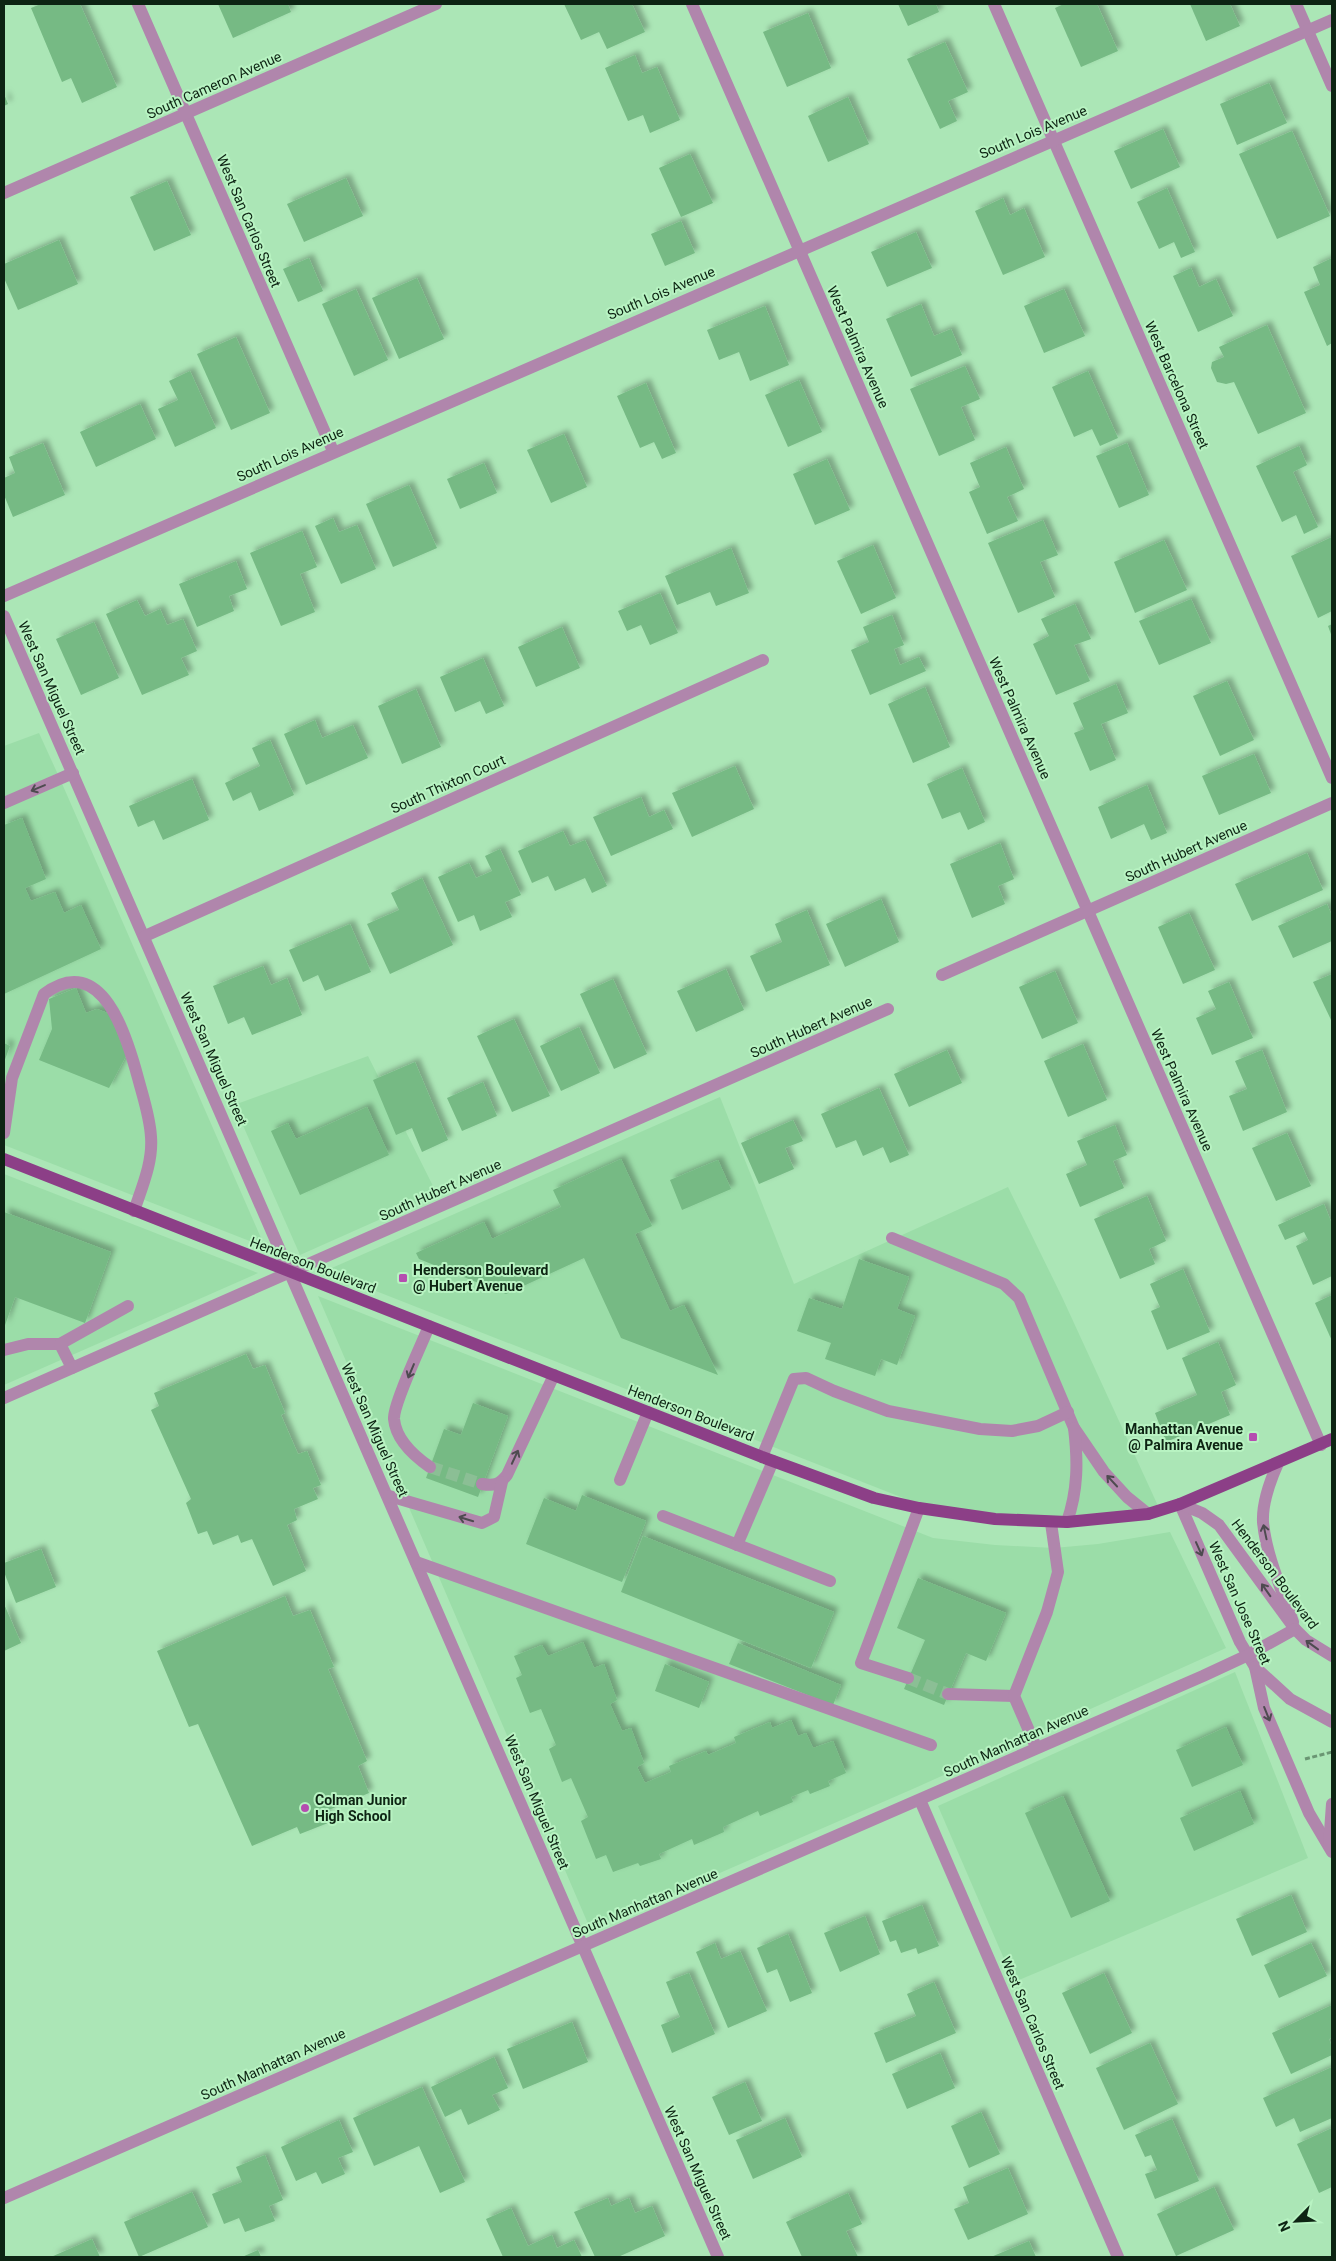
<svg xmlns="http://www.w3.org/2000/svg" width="1336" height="2261" viewBox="0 0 1336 2261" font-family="Roboto,sans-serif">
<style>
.built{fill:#9bdda8}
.building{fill:#76ba84;filter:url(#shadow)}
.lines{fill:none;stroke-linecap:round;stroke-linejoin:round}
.minor-tunnel{stroke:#8bbf95;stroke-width:12;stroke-dasharray:12 6;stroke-linecap:butt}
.path{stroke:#6a9673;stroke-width:3;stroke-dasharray:5 2.5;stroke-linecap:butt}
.minor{stroke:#b086ac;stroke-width:12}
.major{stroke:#8c3f87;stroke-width:12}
.oneway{stroke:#4e4b50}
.poi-dot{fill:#b54db0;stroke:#b8f3c2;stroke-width:2}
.labels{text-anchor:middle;stroke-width:4;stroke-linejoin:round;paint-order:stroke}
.street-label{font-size:14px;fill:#0d2413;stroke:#b8f3c2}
.poi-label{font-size:14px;font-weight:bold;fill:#0d2413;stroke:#b8f3c2;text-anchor:start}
</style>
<defs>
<filter id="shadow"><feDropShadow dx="4.5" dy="-4.5" stdDeviation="2.5" flood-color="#0004"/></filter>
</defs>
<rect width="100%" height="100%" fill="#abe6b6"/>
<g class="built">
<polygon points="39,733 60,779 265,1247 4,1145 4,746"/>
<polygon points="368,1056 437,1194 300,1255 234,1105"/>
<polygon points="720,1097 794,1284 1008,1187 1062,1297 1159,1508 1096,1519 944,1514 325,1271"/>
<polygon points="4,1174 258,1273 4,1385"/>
<polygon points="318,1296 933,1538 995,1545 1054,1548 1098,1544 1170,1532 1226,1648 915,1788 614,1919 589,1926"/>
<polygon points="1235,1672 1308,1858 1014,1982 938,1806"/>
</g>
<g class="building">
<polygon points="41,4 80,4 117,87 82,103 71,78 62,82 31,8"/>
<polygon points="218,4 288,4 291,12 233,38"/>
<polygon points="564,4 632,4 645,32 607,49 599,32 581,40"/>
<polygon points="898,4 936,4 939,12 908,26"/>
<polygon points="1064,4 1097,4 1118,51 1081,67 1055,8"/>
<polygon points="1190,4 1230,4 1240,26 1206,41"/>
<polygon points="808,13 831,68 787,87 763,32"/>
<polygon points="945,42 968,92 948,101 957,121 940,129 907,59"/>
<polygon points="635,55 642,73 657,67 680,120 650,133 643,115 628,121 605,68"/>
<polygon points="1269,83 1287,123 1237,145 1220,104"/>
<polygon points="4,94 8,104 4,106"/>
<polygon points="848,97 869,144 828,162 808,116"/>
<polygon points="1163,129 1180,167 1131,189 1114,151"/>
<polygon points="1292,131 1330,216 1277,239 1239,154"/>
<polygon points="690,154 713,203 681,217 659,168"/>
<polygon points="346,178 363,216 304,242 287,204"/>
<polygon points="167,181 191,235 154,251 130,197"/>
<polygon points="1167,188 1195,252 1181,258 1174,242 1159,249 1137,202"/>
<polygon points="1003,198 1010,215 1024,208 1045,257 1003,275 975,211"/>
<polygon points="681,221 695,253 665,266 651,234"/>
<polygon points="916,232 932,268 887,287 871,252"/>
<polygon points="59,240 78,284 18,310 4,278 4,264"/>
<polygon points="309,258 323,291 298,302 283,269"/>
<polygon points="1332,258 1332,343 1327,346 1304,292 1320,285 1313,267"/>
<polygon points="1191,268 1199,287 1216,279 1233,316 1198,332 1173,276"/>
<polygon points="417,278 444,339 399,359 372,298"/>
<polygon points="356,289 388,360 354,376 322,304"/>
<polygon points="1064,289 1085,336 1044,353 1024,306"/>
<polygon points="921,304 934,336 951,329 962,355 911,377 886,319"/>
<polygon points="765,306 789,365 750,381 739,352 719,360 707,330"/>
<polygon points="1267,325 1306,413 1258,434 1234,382 1226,384 1217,382 1211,368 1212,362 1224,357 1219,347"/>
<polygon points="236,337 270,413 231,430 197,354"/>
<polygon points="965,366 980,399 961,407 975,440 939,456 910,389"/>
<polygon points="190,371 216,428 175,447 158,409 178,400 169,381"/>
<polygon points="1088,371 1118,438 1100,446 1092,429 1074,437 1052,387"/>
<polygon points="799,380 822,432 788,447 765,395"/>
<polygon points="646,383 676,453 662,459 654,442 640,448 617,396"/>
<polygon points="140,404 156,439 96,467 80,432"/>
<polygon points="564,434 587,487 551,503 527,450"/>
<polygon points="43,443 65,495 13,517 4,495 4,478 15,473 9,457"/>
<polygon points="1127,443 1149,495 1119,508 1096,456"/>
<polygon points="1299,446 1307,465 1293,472 1318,527 1304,534 1296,515 1282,522 1256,466"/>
<polygon points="1006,447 1024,489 1007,497 1018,521 987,534 969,492 980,487 970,463"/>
<polygon points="827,459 850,510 815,525 793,474"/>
<polygon points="484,463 497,493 460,509 447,479"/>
<polygon points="409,485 437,548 393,567 366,504"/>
<polygon points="333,518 339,532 357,525 376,569 341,584 315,526"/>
<polygon points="1043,520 1058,555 1040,562 1055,597 1018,613 988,543"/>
<polygon points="302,531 317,567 300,574 315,612 281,626 250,553"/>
<polygon points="1332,537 1332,611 1318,618 1291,556"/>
<polygon points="1164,540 1187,590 1135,613 1114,562"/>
<polygon points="873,545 896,598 861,614 837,561"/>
<polygon points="731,548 749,593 716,606 710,592 677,605 665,576"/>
<polygon points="236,561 247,589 229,596 234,611 197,627 179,584"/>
<polygon points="660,593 678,633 650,645 641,625 627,631 618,611"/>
<polygon points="1191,599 1211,643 1159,665 1139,621"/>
<polygon points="137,600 145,616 160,609 167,625 183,619 197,651 181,658 189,675 142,695 106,614"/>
<polygon points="1075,604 1091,639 1074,645 1090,681 1056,695 1033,644 1049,636 1041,619"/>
<polygon points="892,615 904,645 894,649 900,665 919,657 926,671 870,695 851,650 869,642 863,627"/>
<polygon points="94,622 119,678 81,695 56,639"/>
<polygon points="1332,624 1332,637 1328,626"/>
<polygon points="562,627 580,668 536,687 518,647"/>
<polygon points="483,658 504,706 486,714 480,701 455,712 440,677"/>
<polygon points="1227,681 1254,740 1220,756 1193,696"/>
<polygon points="1116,684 1128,713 1101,724 1116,760 1090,771 1074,733 1084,729 1073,703"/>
<polygon points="925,687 950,747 913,763 888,704"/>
<polygon points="416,689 441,747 402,764 378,706"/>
<polygon points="315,720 322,738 353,725 368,758 306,785 284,734"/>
<polygon points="270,740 294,795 259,811 251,792 233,801 225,783 260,766 252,748"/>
<polygon points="1254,754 1271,793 1219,815 1202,776"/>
<polygon points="735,766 754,809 692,837 672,793"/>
<polygon points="962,768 985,822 968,830 960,812 942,819 927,784"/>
<polygon points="192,779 209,820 163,840 154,820 138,827 129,806"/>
<polygon points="1147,785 1167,833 1151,840 1144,824 1111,839 1098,807"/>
<polygon points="641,797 649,817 664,810 673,829 611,856 593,817"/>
<polygon points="22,818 46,879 25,888 31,901 55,892 64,913 81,905 101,949 4,994 4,825"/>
<polygon points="563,831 570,846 585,840 607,886 592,893 585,878 555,891 548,876 532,883 518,851"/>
<polygon points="1000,843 1014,879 998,886 1005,904 972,918 950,864"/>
<polygon points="500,849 521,895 505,902 512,917 480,931 474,915 458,922 438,877 469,863 476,878 492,871 485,856"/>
<polygon points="1307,853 1323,890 1252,921 1235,884"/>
<polygon points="422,878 453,945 390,974 367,924 399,910 391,893"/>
<polygon points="881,899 899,942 845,967 826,924"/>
<polygon points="1327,904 1332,916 1332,941 1293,958 1278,926"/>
<polygon points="807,910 830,965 766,992 750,956 782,942 775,924"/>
<polygon points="1189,913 1215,970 1183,984 1158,927"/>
<polygon points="350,924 371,972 325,991 318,975 303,982 289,950"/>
<polygon points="263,966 271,985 287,978 302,1015 252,1035 244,1017 228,1024 213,986"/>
<polygon points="726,969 744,1010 696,1032 677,991"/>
<polygon points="1055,971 1078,1023 1042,1039 1019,987"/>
<polygon points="1332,974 1332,1022 1313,982"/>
<polygon points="613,979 647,1054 614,1069 580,994"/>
<polygon points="1229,982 1253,1038 1212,1055 1196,1018 1216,1009 1208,991"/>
<polygon points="76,988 86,1013 97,1009 110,1014 126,1056 109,1088 39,1060 52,1029 49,999"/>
<polygon points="514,1019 550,1096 512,1112 477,1036"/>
<polygon points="579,1027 600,1073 561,1091 540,1046"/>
<polygon points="4,1043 10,1046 4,1062"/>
<polygon points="1083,1044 1107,1100 1068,1117 1044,1061"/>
<polygon points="947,1050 962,1083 909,1107 894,1074"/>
<polygon points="1262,1050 1287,1112 1243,1131 1229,1096 1247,1089 1235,1061"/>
<polygon points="415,1062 448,1140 422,1152 412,1128 396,1135 373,1080"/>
<polygon points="483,1082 497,1116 462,1131 447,1098"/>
<polygon points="879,1088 909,1155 890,1163 883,1147 863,1156 856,1140 836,1148 821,1114"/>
<polygon points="367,1107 389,1155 300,1195 271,1131 288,1123 296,1139"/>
<polygon points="793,1120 803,1141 785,1148 794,1169 759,1184 741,1143"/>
<polygon points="1115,1125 1127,1155 1113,1161 1124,1188 1080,1207 1066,1174 1087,1165 1077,1141"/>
<polygon points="1287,1133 1311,1186 1276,1201 1252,1148"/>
<polygon points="621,1159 652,1226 635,1234 670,1311 684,1305 718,1375 621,1338 584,1258 506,1294 419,1259 416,1253 484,1222 492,1239 561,1207 553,1190"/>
<polygon points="718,1160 731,1189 682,1210 670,1180"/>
<polygon points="1147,1196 1166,1241 1149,1249 1155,1264 1120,1279 1094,1219"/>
<polygon points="1324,1204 1332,1224 1332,1276 1313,1285 1296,1246 1308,1240 1304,1232 1285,1240 1278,1225"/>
<polygon points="4,1212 111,1252 85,1323 15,1297 4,1328"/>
<polygon points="859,1259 909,1277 897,1309 915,1316 897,1365 881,1359 875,1376 825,1359 831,1343 797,1331 809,1298 842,1309"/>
<polygon points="1183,1269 1210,1332 1167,1350 1151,1311 1160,1307 1150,1284"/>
<polygon points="1332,1295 1332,1341 1315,1303"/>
<polygon points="1218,1342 1236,1385 1221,1392 1230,1415 1166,1442 1155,1413 1197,1395 1182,1358"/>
<polygon points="246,1354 253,1369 265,1365 285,1413 281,1415 298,1454 307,1451 321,1485 313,1488 318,1499 294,1509 297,1520 287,1525 306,1571 273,1586 252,1539 241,1543 238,1535 213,1545 207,1531 198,1534 186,1503 191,1499 151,1410 159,1406 154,1393"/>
<polygon points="473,1403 508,1416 478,1497 426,1478 444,1429 461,1435"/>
<polygon points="582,1495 646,1521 622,1582 526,1544 544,1498 576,1511"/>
<polygon points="643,1536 834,1612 811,1668 621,1592"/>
<polygon points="41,1549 56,1587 16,1603 4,1572 4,1563"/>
<polygon points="918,1578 1006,1613 986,1661 966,1653 944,1705 904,1689 925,1640 897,1628"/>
<polygon points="285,1596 293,1616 310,1610 334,1667 328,1669 367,1761 358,1766 369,1793 324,1812 328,1823 300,1834 297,1827 252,1846 198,1724 189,1727 157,1651"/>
<polygon points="4,1604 21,1643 4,1651"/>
<polygon points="583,1642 594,1668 604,1664 617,1700 610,1704 622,1731 631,1728 644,1763 637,1767 645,1783 671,1772 669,1766 706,1751 708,1755 736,1743 734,1737 770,1722 772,1728 791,1720 798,1736 806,1733 813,1748 833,1741 846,1773 828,1781 830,1786 810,1794 808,1790 791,1797 793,1802 760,1816 758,1811 723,1827 724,1832 694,1845 692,1839 659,1854 661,1859 640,1866 638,1863 613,1872 606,1855 596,1859 581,1821 588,1817 571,1778 562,1782 549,1749 556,1745 541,1709 530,1713 516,1678 522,1675 514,1656 542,1645 548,1656"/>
<polygon points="738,1643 841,1685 833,1705 729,1664"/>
<polygon points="665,1664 709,1682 699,1708 655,1691"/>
<polygon points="1226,1727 1243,1765 1192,1787 1176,1750"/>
<polygon points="1240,1791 1254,1824 1194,1851 1180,1818"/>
<polygon points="1063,1796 1110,1901 1071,1918 1025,1813"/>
<polygon points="1291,1895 1307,1932 1252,1956 1236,1919"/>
<polygon points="922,1905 939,1946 918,1954 916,1948 901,1953 896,1940 890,1942 882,1921"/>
<polygon points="865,1916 880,1954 840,1972 824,1933"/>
<polygon points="788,1934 812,1993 790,2002 777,1969 767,1973 757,1948"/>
<polygon points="715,1943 721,1959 740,1951 767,2011 728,2028 696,1952"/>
<polygon points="1311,1943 1327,1976 1279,1998 1264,1965"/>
<polygon points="689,1973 715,2034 672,2053 661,2025 680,2017 666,1982"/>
<polygon points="1104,1973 1132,2033 1090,2054 1062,1993"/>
<polygon points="934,1982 956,2033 886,2063 874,2033 916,2016 907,1994"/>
<polygon points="1332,2005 1332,2038 1329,2039 1332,2047 1332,2055 1291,2074 1272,2033"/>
<polygon points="572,2022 588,2062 523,2089 507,2049"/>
<polygon points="1150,2043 1178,2104 1124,2130 1096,2068"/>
<polygon points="940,2053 955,2088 907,2109 892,2074"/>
<polygon points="494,2057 508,2088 492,2095 500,2110 468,2125 461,2109 445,2117 431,2087"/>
<polygon points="1332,2067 1332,2118 1300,2132 1294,2118 1276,2127 1263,2098"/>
<polygon points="745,2082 762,2121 729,2135 712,2097"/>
<polygon points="422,2087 465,2182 440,2193 419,2146 374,2166 353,2118"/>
<polygon points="981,2112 1000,2154 969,2168 951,2126"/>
<polygon points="785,2118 802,2157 753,2179 736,2140"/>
<polygon points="1172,2119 1199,2181 1155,2199 1145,2174 1157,2170 1151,2155 1145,2157 1135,2135"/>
<polygon points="339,2120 353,2152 338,2158 345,2174 322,2184 316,2172 296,2181 281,2147"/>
<polygon points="1332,2128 1332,2187 1319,2193 1297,2144"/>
<polygon points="265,2155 283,2200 269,2206 275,2221 245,2232 239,2218 224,2224 212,2194 242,2182 236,2167"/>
<polygon points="1008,2168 1028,2214 968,2240 954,2209 969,2203 963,2187"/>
<polygon points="1214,2187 1234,2230 1176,2256 1157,2214"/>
<polygon points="192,2192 208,2227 139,2257 124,2222"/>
<polygon points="848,2193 862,2224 846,2231 858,2257 802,2257 786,2222"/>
<polygon points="608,2198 611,2206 629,2198 635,2213 652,2206 665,2236 618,2257 595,2257 574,2212"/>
<polygon points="511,2208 528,2246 552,2235 557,2248 574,2240 582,2257 503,2257 486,2219"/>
<polygon points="92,2239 100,2257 51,2257"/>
<polygon points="1029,2241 1036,2257 991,2257"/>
<polygon points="258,2250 261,2257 242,2257"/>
</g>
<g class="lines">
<g class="minor-tunnel">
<polyline points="430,1467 482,1484"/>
<polyline points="908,1678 948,1694"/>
</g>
<polyline class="path" points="1305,1759 1332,1752"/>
<g class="minor">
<polyline points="138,4 333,451"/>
<polyline points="692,4 1321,1445"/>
<polyline points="994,4 1332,778"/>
<polyline points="1296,4 1332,86"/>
<polyline points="4,193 436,4"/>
<polyline points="4,596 1332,20"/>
<polyline points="4,616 718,2257"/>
<polyline points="4,803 73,773"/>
<polyline points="145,936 763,660"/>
<polyline points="942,975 1332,803"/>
<path d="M4,1133L12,1078L44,994C102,950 127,1037 138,1078C143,1097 150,1117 151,1137C153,1162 142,1187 134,1211"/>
<polyline points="892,1238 1004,1284 1019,1298 1074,1428 1104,1472 1127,1497 1148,1514"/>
<path d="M429,1326C422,1344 393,1404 394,1419C396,1440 414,1456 430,1467"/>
<polyline points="4,1350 28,1344 60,1344"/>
<polyline points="72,1368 60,1344 128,1306"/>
<polyline points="4,1398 888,1009"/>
<polyline points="762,1457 794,1379 806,1378 834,1391 888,1411 980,1429 1012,1431 1038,1426 1068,1412"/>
<path d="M1278,1463C1270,1481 1262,1502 1263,1522C1266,1555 1282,1590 1293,1622"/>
<polyline points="620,1480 648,1412"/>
<path d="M482,1484C494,1486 499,1485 507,1475L554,1375"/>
<polyline points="389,1496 482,1523 494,1517 502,1482"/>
<polyline points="1180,1504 1240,1642 1255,1667 1264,1708 1309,1813 1332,1852"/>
<polyline points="1180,1504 1202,1513 1219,1525 1295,1629 1306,1640 1332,1656"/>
<polyline points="663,1516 830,1581"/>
<path d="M1067,1522C1078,1490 1078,1461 1074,1428"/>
<polyline points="737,1545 773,1461"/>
<polyline points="416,1562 931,1745"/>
<polyline points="1255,1667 1290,1699 1332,1722"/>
<polyline points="908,1678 861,1663 919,1508"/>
<polyline points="948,1694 1014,1696"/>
<polyline points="1036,1747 1014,1696 1047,1612 1058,1572 1051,1523"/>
<polyline points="920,1800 1118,2257"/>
<polyline points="1329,1846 1332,1804"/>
<polyline points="4,2198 1203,1676 1246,1656 1295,1629"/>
</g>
<polyline class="major" points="4,1159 762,1457 874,1498 919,1508 995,1519 1067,1522 1148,1514 1180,1504 1332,1439"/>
</g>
<defs><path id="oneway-shaft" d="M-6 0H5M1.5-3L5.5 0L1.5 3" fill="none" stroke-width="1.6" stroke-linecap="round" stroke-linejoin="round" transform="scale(1.25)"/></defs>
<g class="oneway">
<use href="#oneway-shaft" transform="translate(38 788) rotate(157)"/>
<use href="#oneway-shaft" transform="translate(411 1371) rotate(113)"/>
<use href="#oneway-shaft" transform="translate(515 1457) rotate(-65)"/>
<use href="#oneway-shaft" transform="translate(1112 1481) rotate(-133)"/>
<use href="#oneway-shaft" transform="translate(466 1519) rotate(-163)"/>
<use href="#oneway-shaft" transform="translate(1265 1532) rotate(-102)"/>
<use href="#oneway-shaft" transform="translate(1199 1549) rotate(66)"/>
<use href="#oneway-shaft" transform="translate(1266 1590) rotate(-125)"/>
<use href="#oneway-shaft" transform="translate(1312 1645) rotate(-144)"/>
<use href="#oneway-shaft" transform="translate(1267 1714) rotate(68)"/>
</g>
<g class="poi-dot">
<rect x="398" y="1273" width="10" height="10" rx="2.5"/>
<rect x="1248" y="1432" width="10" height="10" rx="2.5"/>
<circle cx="305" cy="1808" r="5"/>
</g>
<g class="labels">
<g class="street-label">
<text transform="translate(214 85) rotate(-24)" y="5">South Cameron Avenue</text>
<text transform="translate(1033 132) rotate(-23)" y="5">South Lois Avenue</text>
<text transform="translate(249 221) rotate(67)" y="5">West San Carlos Street</text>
<text transform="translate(661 293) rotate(-23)" y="5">South Lois Avenue</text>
<text transform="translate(858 347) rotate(66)" y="5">West Palmira Avenue</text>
<text transform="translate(1177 385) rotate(66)" y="5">West Barcelona Street</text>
<text transform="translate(290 454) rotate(-24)" y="5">South Lois Avenue</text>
<text transform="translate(52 688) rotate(66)" y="5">West San Miguel Street</text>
<text transform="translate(1020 718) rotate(66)" y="5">West Palmira Avenue</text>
<text transform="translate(448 784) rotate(-24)" y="5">South Thixton Court</text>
<text transform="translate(1186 851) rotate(-24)" y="5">South Hubert Avenue</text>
<text transform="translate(811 1027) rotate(-24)" y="5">South Hubert Avenue</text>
<text transform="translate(214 1059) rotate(66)" y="5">West San Miguel Street</text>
<text transform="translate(1182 1090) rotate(66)" y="5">West Palmira Avenue</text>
<text transform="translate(440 1190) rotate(-24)" y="5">South Hubert Avenue</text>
<text transform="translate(313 1265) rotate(21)" y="5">Henderson Boulevard</text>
<text transform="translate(691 1413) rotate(21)" y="5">Henderson Boulevard</text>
<text transform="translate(375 1430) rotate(66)" y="5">West San Miguel Street</text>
<text transform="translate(1275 1574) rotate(53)" y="5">Henderson Boulevard</text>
<text transform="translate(1240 1603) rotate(66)" y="5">West San Jose Street</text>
<text transform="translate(1016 1741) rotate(-24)" y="5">South Manhattan Avenue</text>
<text transform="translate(537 1802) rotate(67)" y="5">West San Miguel Street</text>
<text transform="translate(645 1903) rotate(-23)" y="5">South Manhattan Avenue</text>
<text transform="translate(1033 2023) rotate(67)" y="5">West San Carlos Street</text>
<text transform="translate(273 2064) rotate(-24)" y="5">South Manhattan Avenue</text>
<text transform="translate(698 2173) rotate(66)" y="5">West San Miguel Street</text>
</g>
<g class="poi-label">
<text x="413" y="1275">Henderson Boulevard<tspan x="413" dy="16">@ Hubert Avenue</tspan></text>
<text x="1243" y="1434" text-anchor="end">Manhattan Avenue<tspan x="1243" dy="16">@ Palmira Avenue</tspan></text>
<text x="315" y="1805">Colman Junior<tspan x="315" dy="16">High School</tspan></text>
</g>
</g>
<rect width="1336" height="2261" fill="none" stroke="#0d2413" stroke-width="10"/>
<g transform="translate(1296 2221) rotate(246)" stroke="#b8f3c2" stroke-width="4" paint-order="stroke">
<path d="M0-4L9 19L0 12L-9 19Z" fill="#0d2413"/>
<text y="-8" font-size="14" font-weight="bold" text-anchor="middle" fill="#0d2413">N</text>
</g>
</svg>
